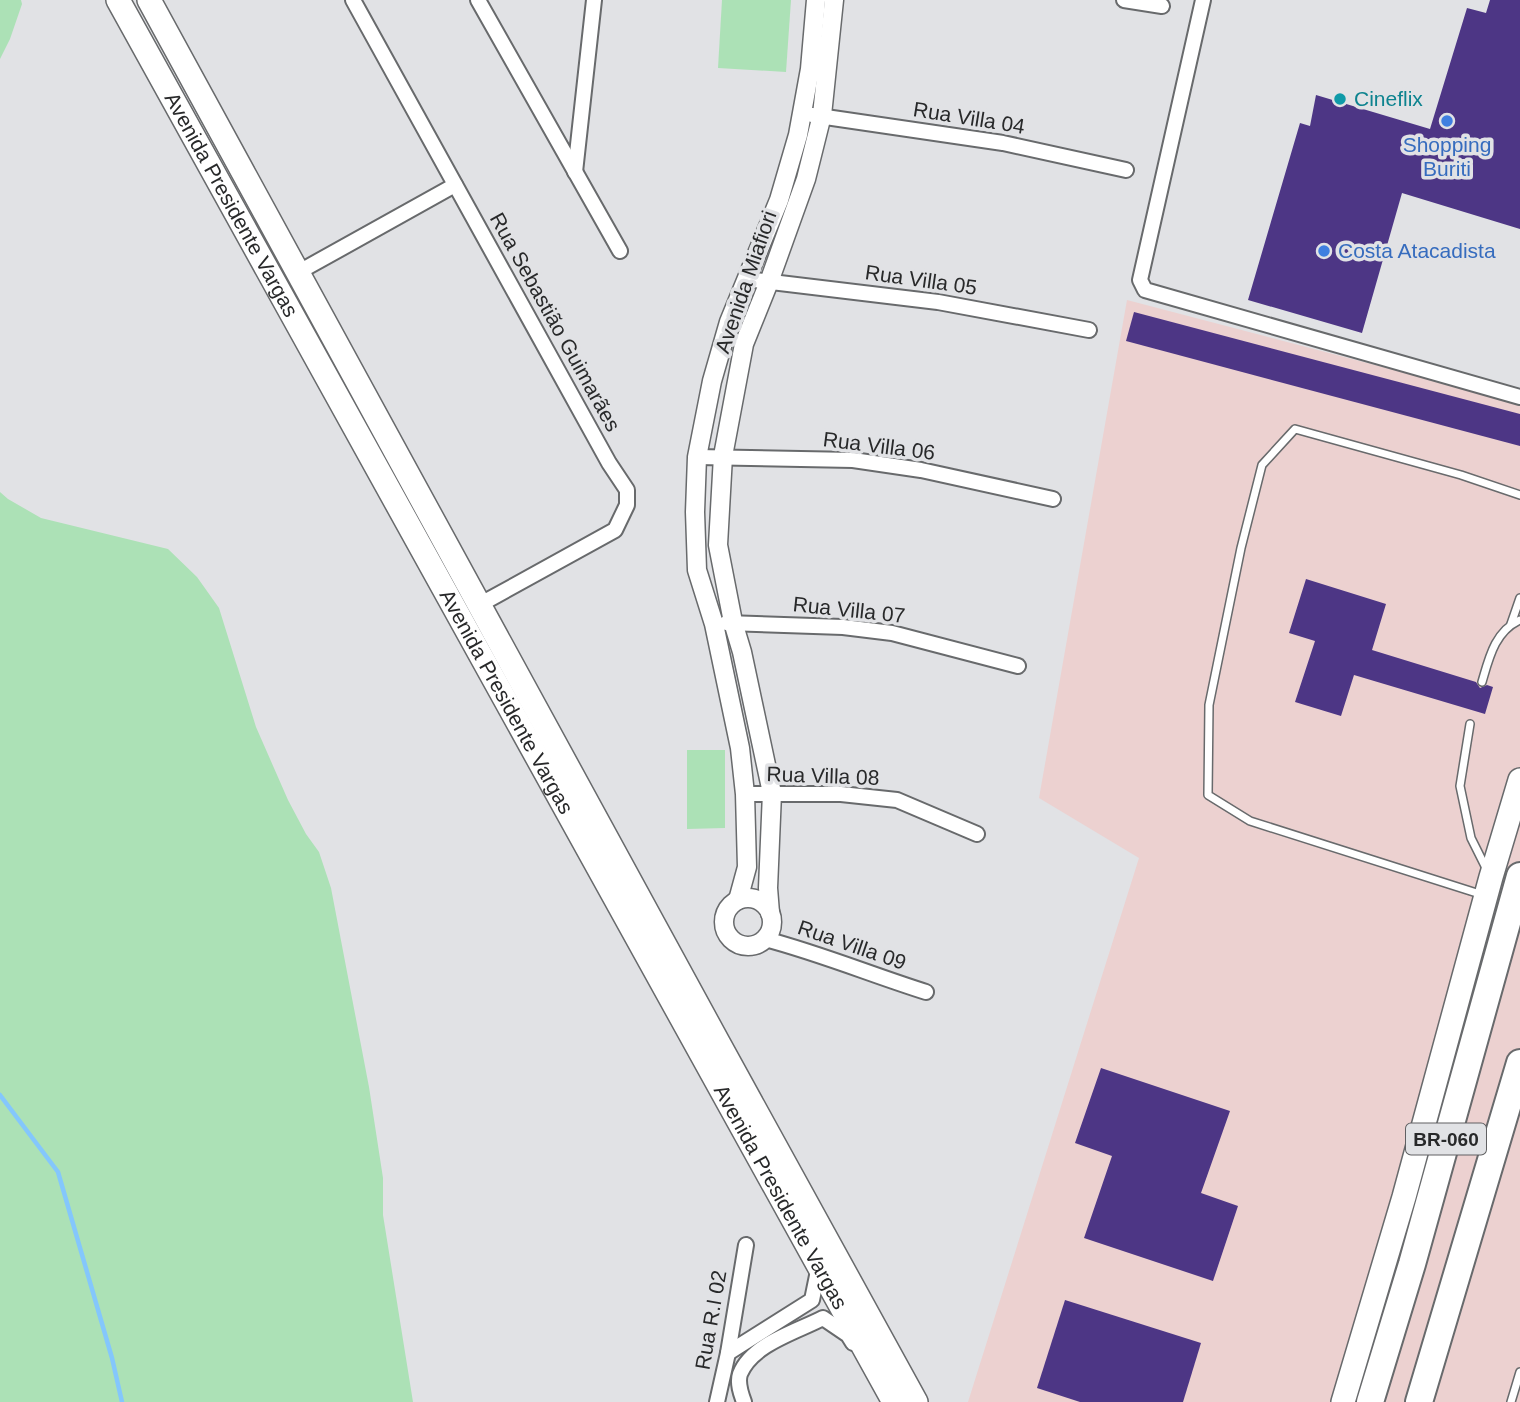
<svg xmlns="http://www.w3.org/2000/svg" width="1520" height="1402" viewBox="0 0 1520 1402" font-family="Helvetica,sans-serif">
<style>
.industrial{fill:#ecd1d0}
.green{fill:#ace1b6}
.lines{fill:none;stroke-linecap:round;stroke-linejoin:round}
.stream{stroke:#84c7fc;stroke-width:4.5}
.building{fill:#4d3685}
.service-casing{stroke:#686a6c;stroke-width:10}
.minor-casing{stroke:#686a6c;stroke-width:18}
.tertiary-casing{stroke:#686a6c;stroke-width:21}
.primary-casing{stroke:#686a6c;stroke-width:26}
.motorway-casing{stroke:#686a6c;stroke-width:30}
.service{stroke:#fff;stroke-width:7}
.minor{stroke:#fff;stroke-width:14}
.tertiary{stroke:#fff;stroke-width:18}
.primary{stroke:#fff;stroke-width:23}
.motorway{stroke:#fff;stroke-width:26}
.culture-dot{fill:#0f9aa8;stroke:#e1e2e5;stroke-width:2.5}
.shop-dot{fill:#3f7fe0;stroke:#e1e2e5;stroke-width:2.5}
.labels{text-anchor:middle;stroke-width:7;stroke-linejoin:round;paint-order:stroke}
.shield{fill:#e1e2e5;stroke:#606062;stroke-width:2}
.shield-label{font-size:19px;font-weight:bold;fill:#28292a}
.culture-label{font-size:21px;fill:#0d838f;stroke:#e1e2e5;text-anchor:start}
.street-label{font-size:21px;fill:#28292a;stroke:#e1e2e5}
.shop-label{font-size:21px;fill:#366cbe;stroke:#e1e2e5}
</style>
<rect width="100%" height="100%" fill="#e1e2e5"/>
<polygon class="industrial" points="1127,300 1520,403 1520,1402 968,1402 1139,858 1039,798"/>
<g class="green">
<polygon points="0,0 21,0 22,4 10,39 0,59"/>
<polygon points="722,0 791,0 786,72 718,68"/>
<polygon points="0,492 8,499 41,518 168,549 197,577 219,608 256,727 288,800 306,834 319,852 331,888 369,1087 383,1178 383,1215 413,1402 0,1402"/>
<polygon points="687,750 725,750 725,828 687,829"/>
</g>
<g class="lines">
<polyline class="stream" points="0,1095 58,1172 112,1358 122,1402"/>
</g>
<g class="building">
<polygon points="1490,0 1520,0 1520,229 1402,193 1362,333 1248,300 1300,123 1310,126 1316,95 1430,129 1467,8 1486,13"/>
<polygon points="1134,312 1520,414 1520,446 1126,341"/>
<polygon points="1306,579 1386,604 1372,650 1476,682 1480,688 1487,685 1493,687 1485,714 1354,675 1341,716 1295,702 1315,641 1289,633"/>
<polygon points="1101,1068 1230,1111 1201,1193 1238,1206 1213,1281 1084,1238 1112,1156 1075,1143"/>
<polygon points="1065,1300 1201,1343 1183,1402 1080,1402 1037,1388"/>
</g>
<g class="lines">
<g class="service-casing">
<g id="service">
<polyline points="1511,624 1520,598"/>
<path d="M1482,682C1489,658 1495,631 1520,620"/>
<polyline points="1470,724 1460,786 1471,838 1486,868"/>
<polyline points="1483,895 1250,821 1208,795 1209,705 1241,548 1262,465 1295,429 1461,475 1520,495"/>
<polyline points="1511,1402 1520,1372"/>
</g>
</g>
<g class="minor-casing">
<g id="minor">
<polyline points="353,0 609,463 627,490 627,505 615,530 479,605"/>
<polyline points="478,0 620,251"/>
<polyline points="1124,0 1162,6"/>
<polyline points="1203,0 1140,280 1145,290 1520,397"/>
<polyline points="812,115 1003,143 1126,170"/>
<polyline points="575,172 594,0"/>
<polyline points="297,273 455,185"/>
<polyline points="746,279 938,302 1089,330"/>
<polyline points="697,457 853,460 921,470 1053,499"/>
<polyline points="726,623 843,627 892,633 1018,666"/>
<polyline points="745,794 841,794 897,800 977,834"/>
<path d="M765,939C819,953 872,975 926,992"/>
<polyline points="728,1353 812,1300 819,1266"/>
<polyline points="717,1402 728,1353 746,1245"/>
<path d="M744,1402C741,1394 737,1383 740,1374C752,1344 796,1332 823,1318L848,1335L853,1343"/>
</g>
</g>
<g class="tertiary-casing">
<g id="tertiary">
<circle cx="748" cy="922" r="24"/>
<polyline points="738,900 747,867 745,794 740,748 714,624 697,570 695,512 697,457 712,381 729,322 779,200 798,135 810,69 816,0"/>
<polyline points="770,913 768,888 772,793 742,652 733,622 718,545 723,456 744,344 769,282 806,179 822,115 834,0"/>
</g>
</g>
<g class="primary-casing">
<g id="primary">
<path id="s1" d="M118,0L894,1402"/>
<polyline points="149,0 719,1044 916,1402"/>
<polyline points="1343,1402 1404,1197 1491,877 1520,780"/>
</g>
</g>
<g class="motorway-casing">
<g id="motorway">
<polyline points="1370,1402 1412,1264 1520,876"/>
<polyline points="1419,1402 1520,1063"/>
</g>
</g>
<use href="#service" class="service"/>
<use href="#minor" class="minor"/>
<use href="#tertiary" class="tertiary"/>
<use href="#primary" class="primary"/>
<use href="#motorway" class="motorway"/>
</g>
<circle class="culture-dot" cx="1340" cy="99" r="7"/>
<g class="shop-dot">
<circle cx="1447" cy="121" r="7"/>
<circle cx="1324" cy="251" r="7"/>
</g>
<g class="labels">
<rect class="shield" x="1406" y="1123.5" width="80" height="31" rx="5"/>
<g class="shield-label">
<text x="1446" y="1146">BR-060</text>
</g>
<g class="culture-label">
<text x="1354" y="106">Cineflix</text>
</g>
<g class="street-label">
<text transform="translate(969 118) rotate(9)" y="7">Rua Villa 04</text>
<text dy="7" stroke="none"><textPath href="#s1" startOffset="234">Avenida Presidente Vargas</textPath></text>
<text transform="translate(921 280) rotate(8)" y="7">Rua Villa 05</text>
<text transform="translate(746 282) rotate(-71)" y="7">Avenida Miafiori</text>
<text transform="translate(555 322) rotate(61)" y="7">Rua Sebastião Guimarães</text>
<text transform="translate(879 446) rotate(7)" y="7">Rua Villa 06</text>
<text transform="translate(849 610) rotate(6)" y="7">Rua Villa 07</text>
<text dy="7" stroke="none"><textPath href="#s1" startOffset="802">Avenida Presidente Vargas</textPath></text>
<text transform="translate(823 776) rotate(2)" y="7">Rua Villa 08</text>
<text transform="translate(852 945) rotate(19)" y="7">Rua Villa 09</text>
<text dy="7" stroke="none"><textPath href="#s1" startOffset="1368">Avenida Presidente Vargas</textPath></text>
<text transform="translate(711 1320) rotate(-80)" y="7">Rua R.I 02</text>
</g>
<g class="shop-label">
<text x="1447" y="152">Shopping<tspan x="1447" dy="24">Buriti</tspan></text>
<text x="1338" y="258" text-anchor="start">Costa Atacadista</text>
</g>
</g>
</svg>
